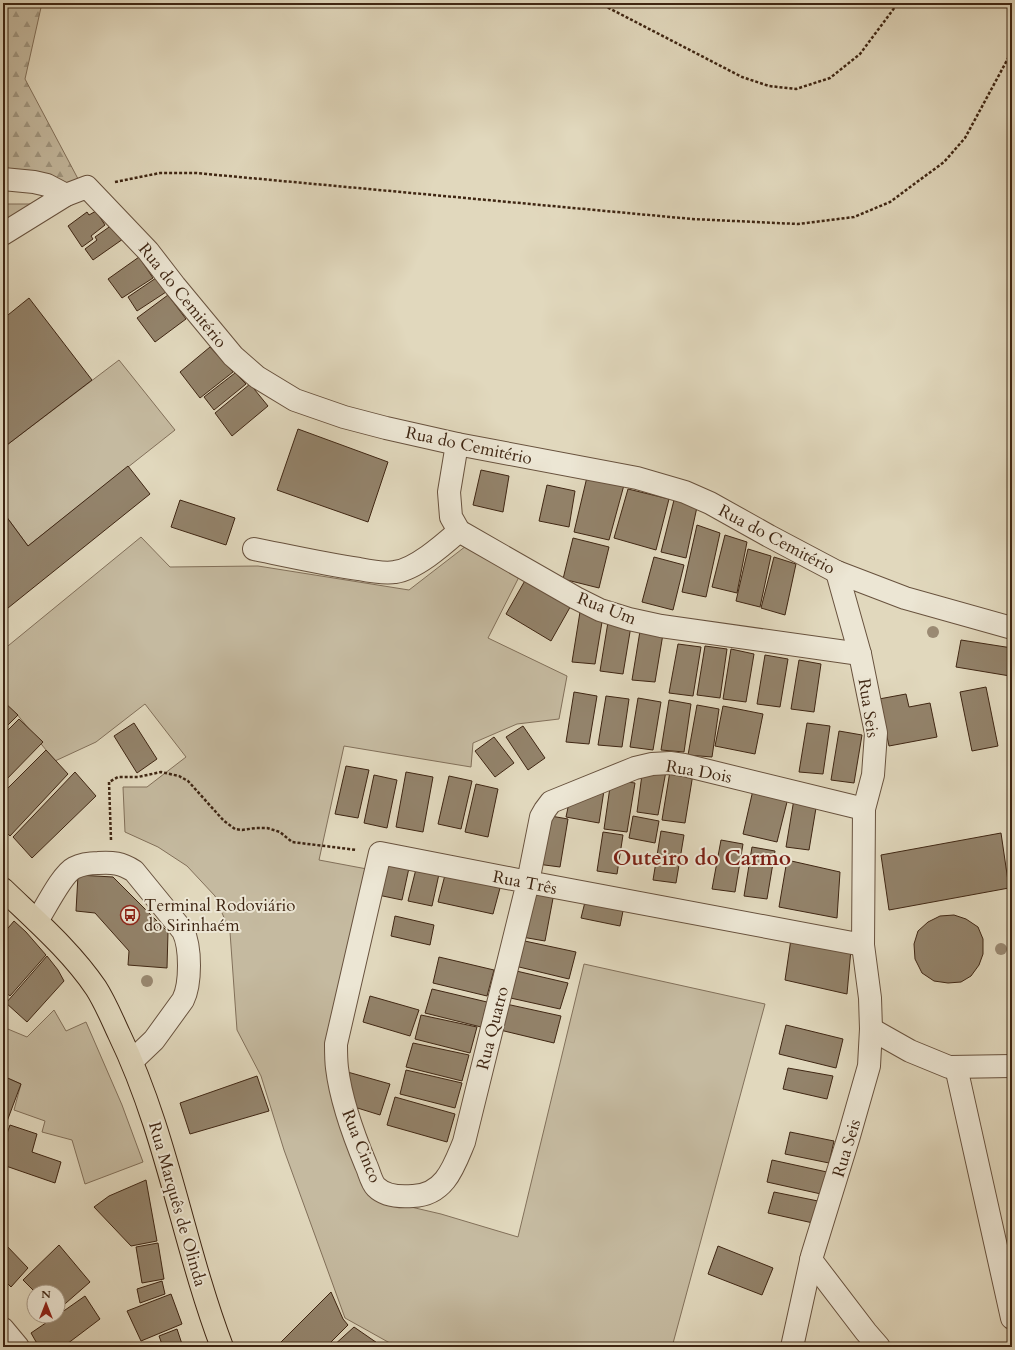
<svg xmlns="http://www.w3.org/2000/svg" width="1015" height="1350" viewBox="0 0 1015 1350" font-family="Cardo,serif">
<style>
.green{fill:#c5baa0;stroke:#82705a}
.forest{fill:url(#forest-firs);stroke:#82705a}
.building{fill:#93836b;stroke:#3f2613}
.lines{fill:none;stroke-linecap:round;stroke-linejoin:round}
.minor-casing{stroke:#68523e;stroke-width:24}
.major-casing{stroke:#3f2613;stroke-width:24}
.path{stroke:#3f2613;stroke-width:2.5;stroke-dasharray:3 2;stroke-linecap:butt}
.minor{stroke:#ece6d4;stroke-width:22}
.major{stroke:#e1d8bd;stroke-width:22}
.tree{fill:#9a8a73}
.labels{text-anchor:middle;stroke-width:4;stroke-linejoin:round;paint-order:stroke}
.street-label{font-size:17px;fill:#3f2613;stroke:#ece6d4}
.poi-label{font-size:17px;fill:#3f2613;stroke:#ece6d4;text-anchor:start}
.district-label{font-size:21px;font-weight:bold;fill:#7a1f14;stroke:#ece6d4}
</style>
<defs>
<pattern id="forest-firs" width="22" height="20" patternUnits="userSpaceOnUse"><rect width="22" height="20" fill="#c5baa0"/><path d="M5 1l3.5 6h-7zM16 11l3.5 6h-7z" fill="#a19781"/></pattern>
</defs>
<rect width="100%" height="100%" fill="#e1d8bd"/>
<filter id="stains"><feTurbulence type="fractalNoise" baseFrequency=".005" numOctaves="4"/><feColorMatrix values="0 0 0 0 .2 0 0 0 0 .09 0 0 0 0 .02 0 0 0 .5 -.17"/></filter>
<radialGradient id="worn" r=".72"><stop offset=".6" stop-color="#630" stop-opacity="0"/><stop offset="1" stop-color="#630" stop-opacity=".3"/></radialGradient>
<g class="green">
<polygon points="3,204 35,204 3,222"/>
<polygon points="119,360 175,430 28,546 3,512 3,448"/>
<polygon points="141,537 170,567 258,566 409,590 466,546 519,577 488,638 567,676 559,719 517,724 473,743 471,767 344,746 319,860 367,869 327,1040 381,1200 441,1214 518,1237 584,964 765,1004 672,1347 397,1347 345,1318 284,1150 261,1076 237,1030 230,932 215,896 187,866 158,847 125,832 123,787 147,787 186,757 145,704 96,742 55,761 16,713 3,723 3,650"/>
<polygon points="54,1010 66,1031 86,1022 122,1105 143,1162 85,1184 72,1140 42,1132 45,1121 14,1110 21,1084 3,1076 3,1027 27,1037"/>
</g>
<polygon class="forest" points="3,3 42,3 25,79 85,192 3,183"/>
<g class="building">
<polygon points="96,211 105,225 91,236 93,239 82,247 68,226 87,212 89,215"/>
<polygon points="112,225 123,239 93,260 85,249 97,240 95,237"/>
<polygon points="139,257 153,278 122,298 108,279"/>
<polygon points="156,278 166,292 137,311 128,297"/>
<polygon points="168,295 186,319 155,342 137,318"/>
<polygon points="29,298 92,380 3,448 3,319"/>
<polygon points="210,347 233,372 200,398 180,372"/>
<polygon points="235,373 246,384 214,410 204,397"/>
<polygon points="250,384 268,406 232,436 215,413"/>
<polygon points="298,429 388,462 368,522 277,490"/>
<polygon points="128,466 150,494 3,612 3,512 28,546"/>
<polygon points="481,470 509,476 503,512 473,505"/>
<polygon points="587,477 624,485 609,540 574,532"/>
<polygon points="547,485 575,491 569,527 539,521"/>
<polygon points="628,489 669,499 656,550 614,538"/>
<polygon points="180,500 235,518 226,545 171,527"/>
<polygon points="674,500 697,507 686,558 661,552"/>
<polygon points="697,525 720,533 706,597 682,592"/>
<polygon points="725,535 747,542 737,593 712,587"/>
<polygon points="573,538 609,547 599,588 563,579"/>
<polygon points="748,549 771,556 760,607 736,601"/>
<polygon points="654,557 684,565 673,610 642,602"/>
<polygon points="774,557 796,564 785,615 761,608"/>
<polygon points="527,577 573,602 551,641 506,614"/>
<polygon points="580,612 603,616 595,664 572,662"/>
<polygon points="608,622 631,626 623,674 600,671"/>
<polygon points="640,631 663,634 655,682 632,680"/>
<polygon points="961,640 1012,648 1010,676 956,667"/>
<polygon points="678,644 701,647 693,696 669,693"/>
<polygon points="705,646 727,649 720,698 697,695"/>
<polygon points="731,649 754,654 746,702 723,699"/>
<polygon points="765,655 788,659 780,707 757,704"/>
<polygon points="799,660 821,664 814,712 791,709"/>
<polygon points="986,687 998,746 972,751 960,692"/>
<polygon points="574,692 597,696 589,744 566,742"/>
<polygon points="906,694 909,707 930,703 937,737 889,746 879,699"/>
<polygon points="606,696 629,699 622,747 598,745"/>
<polygon points="638,698 661,702 653,750 630,747"/>
<polygon points="669,700 691,704 684,752 661,750"/>
<polygon points="3,701 18,715 3,730"/>
<polygon points="697,705 719,709 712,757 688,755"/>
<polygon points="723,706 763,714 755,754 715,746"/>
<polygon points="19,719 43,742 3,783 3,735"/>
<polygon points="134,723 157,759 137,773 114,736"/>
<polygon points="807,723 830,726 823,774 799,772"/>
<polygon points="523,726 545,758 528,770 506,737"/>
<polygon points="839,731 862,735 854,783 831,780"/>
<polygon points="494,737 514,763 495,777 475,751"/>
<polygon points="46,750 68,774 10,836 3,829 3,793"/>
<polygon points="346,766 369,770 358,818 335,814"/>
<polygon points="643,767 666,771 658,815 637,812"/>
<polygon points="670,771 693,774 685,823 662,820"/>
<polygon points="75,772 96,796 32,858 13,837"/>
<polygon points="406,772 433,777 423,832 396,827"/>
<polygon points="374,775 397,780 387,828 364,823"/>
<polygon points="449,776 472,781 461,829 438,824"/>
<polygon points="611,780 635,783 627,832 604,829"/>
<polygon points="476,784 498,789 488,837 465,832"/>
<polygon points="605,784 599,823 566,817 570,798"/>
<polygon points="753,790 788,798 777,842 743,834"/>
<polygon points="794,799 817,802 809,850 786,847"/>
<polygon points="545,815 568,819 560,867 537,864"/>
<polygon points="633,816 659,821 655,843 629,838"/>
<polygon points="661,831 684,835 676,883 653,880"/>
<polygon points="603,832 623,835 617,874 597,871"/>
<polygon points="1001,833 1009,888 889,910 881,855"/>
<polygon points="721,840 743,844 735,892 712,889"/>
<polygon points="752,847 775,851 767,899 744,896"/>
<polygon points="787,860 840,872 837,918 779,907"/>
<polygon points="386,863 409,868 402,900 378,895"/>
<polygon points="416,869 439,874 432,906 408,901"/>
<polygon points="78,875 113,877 168,932 167,968 128,965 129,951 95,913 76,911"/>
<polygon points="445,875 500,888 493,914 438,902"/>
<polygon points="531,889 554,893 545,941 522,937"/>
<polygon points="586,898 624,906 620,926 581,918"/>
<polygon points="954,915 966,919 978,927 983,939 983,954 979,965 971,976 961,982 948,983 934,981 922,973 915,959 914,944 918,931 928,922 940,916"/>
<polygon points="395,916 434,925 430,945 391,936"/>
<polygon points="14,921 26,932 46,955 10,996 3,990 3,934"/>
<polygon points="791,939 851,949 847,994 785,980"/>
<polygon points="520,940 576,952 569,979 515,966"/>
<polygon points="47,956 58,970 64,981 27,1022 6,1003"/>
<polygon points="439,957 494,970 487,996 433,983"/>
<polygon points="512,970 568,983 560,1009 506,997"/>
<polygon points="432,989 487,1002 481,1027 425,1013"/>
<polygon points="370,996 419,1010 410,1036 363,1022"/>
<polygon points="506,1004 561,1016 554,1043 500,1030"/>
<polygon points="421,1015 477,1027 470,1053 415,1039"/>
<polygon points="786,1025 843,1039 836,1068 779,1054"/>
<polygon points="413,1043 469,1055 462,1081 406,1067"/>
<polygon points="788,1068 833,1076 827,1099 783,1089"/>
<polygon points="406,1070 462,1083 455,1108 400,1094"/>
<polygon points="344,1071 390,1084 380,1115 351,1106"/>
<polygon points="3,1076 21,1084 3,1132"/>
<polygon points="257,1076 269,1111 190,1134 180,1103"/>
<polygon points="395,1097 455,1114 447,1142 387,1125"/>
<polygon points="10,1125 37,1134 32,1152 61,1162 55,1183 3,1165 3,1145"/>
<polygon points="790,1132 834,1141 829,1163 785,1154"/>
<polygon points="772,1160 827,1172 821,1194 767,1182"/>
<polygon points="146,1180 157,1241 131,1246 94,1207 109,1196"/>
<polygon points="774,1192 818,1201 813,1223 768,1213"/>
<polygon points="158,1243 164,1279 142,1283 136,1247"/>
<polygon points="5,1244 28,1268 11,1287 3,1279 3,1247"/>
<polygon points="59,1245 90,1282 58,1310 58,1292 35,1292 23,1280"/>
<polygon points="718,1246 773,1268 762,1295 708,1274"/>
<polygon points="162,1281 165,1294 140,1303 137,1289"/>
<polygon points="331,1292 343,1319 348,1325 326,1347 276,1347"/>
<polygon points="171,1294 182,1324 141,1341 127,1311"/>
<polygon points="85,1296 100,1319 63,1347 39,1347 31,1333 56,1316 58,1316 58,1315"/>
<polygon points="354,1327 383,1347 332,1347"/>
<polygon points="177,1329 183,1347 163,1347 159,1336"/>
</g>
<g class="lines">
<g class="minor-casing">
<g id="minor">
<polyline points="3,179 34,182 47,185 66,195"/>
<polyline points="3,234 66,195 87,187 148,251 175,286 233,356 257,377 295,400 344,417 386,428 457,444 637,478 685,492 710,503 769,536 837,572 905,598 1012,628"/>
<polyline points="457,444 449,492 451,517 459,531 576,598 600,610 629,619 661,626 860,654"/>
<path d="M254,549C289,556 324,564 359,569C369,571 385,574 395,572C416,569 443,545 459,531"/>
<path d="M37,921C45,909 62,874 74,868C82,864 90,863 98,863C113,862 121,863 134,871L183,931C191,947 191,984 183,1000L154,1040L132,1061"/>
<path d="M863,945L528,882L380,853L336,1044C336,1052 336,1060 337,1068C341,1101 353,1134 366,1165C369,1171 371,1182 376,1187C386,1197 401,1197 413,1196C445,1195 454,1166 464,1142L528,882L541,817L545,810L551,802L635,768L652,764L670,763L684,765L864,809"/>
<polyline points="871,1029 910,1051 949,1067 1012,1066"/>
<polyline points="956,1067 1012,1318"/>
<polyline points="811,1260 866,1332 879,1347"/>
<polyline points="3,1329 18,1347"/>
<polyline points="792,1347 812,1256 849,1136 869,1066 871,1029 870,998 863,945 864,809 873,775 876,733 860,654 837,572"/>
</g>
</g>
<g class="major-casing">
<path id="major" d="M3,889C35,920 71,951 96,988C105,1002 112,1019 119,1034C167,1133 183,1244 222,1347"/>
</g>
<g class="path">
<polyline points="599,3 742,77 769,86 796,89 830,78 860,54 898,3"/>
<polyline points="115,182 160,173 196,173 692,219 798,224 854,217 890,202 944,162 965,138 1012,51"/>
<polyline points="111,840 109,782 118,777 138,777 161,772 179,776 188,781 224,821 235,829 242,830 256,828 267,828 280,832 292,842 357,850"/>
</g>
<use href="#minor" class="minor"/>
<use href="#major" class="major"/>
</g>
<g class="tree">
<circle cx="933" cy="632" r="6"/>
<circle cx="1001" cy="949" r="6"/>
<circle cx="147" cy="981" r="6"/>
</g>
<defs>
<g id="bus-ring" transform="scale(1)"><circle r="9.5" fill="#ece6d4" stroke="#8f2418" stroke-width="1.5"/><path d="M-5-6H5V4H4V6H2V4H-2V6H-4V4H-5ZM-3.5-4V0h7V-4ZM-3.5 1.2v1.5H-2V1.2ZM2 1.2v1.5H3.5V1.2Z" fill="#8f2418"/></g>
</defs>
<g fill-rule="evenodd">
<use href="#bus-ring" x="130" y="915"/>
</g>
<g class="labels">
<g class="street-label">
<text transform="translate(183 295) rotate(51)" y="6">Rua do Cemitério</text>
<text transform="translate(469 445) rotate(12)" y="6">Rua do Cemitério</text>
<text transform="translate(777 539) rotate(28)" y="6">Rua do Cemitério</text>
<text transform="translate(607 608) rotate(21)" y="6">Rua Um</text>
<text transform="translate(869 708) rotate(81)" y="6">Rua Seis</text>
<text transform="translate(699 771) rotate(10)" y="6">Rua Dois</text>
<text transform="translate(525 882) rotate(11)" y="6">Rua Três</text>
<text transform="translate(492 1028) rotate(-76)" y="6">Rua Quatro</text>
<text transform="translate(362 1146) rotate(68)" y="6">Rua Cinco</text>
<text transform="translate(846 1148) rotate(-73)" y="6">Rua Seis</text>
<text transform="translate(178 1204) rotate(74)" y="6">Rua Marquês de Olinda</text>
</g>
<g class="poi-label">
<text x="144" y="911">Terminal Rodoviário<tspan x="144" dy="20">do Sirinhaém</tspan></text>
</g>
<g class="district-label">
<text x="702" y="865">Outeiro do Carmo</text>
</g>
</g>
<rect width="1015" height="1350" fill="none" stroke="#e1d8bd" stroke-width="16"/>
<rect x="4" y="4" width="1007" height="1342" fill="none" stroke="#3f2613" stroke-width="2"/>
<rect x="8" y="8" width="999" height="1334" fill="none" stroke="#3f2613"/>
<g transform="translate(46 1304)"><circle r="19" fill="#ece6d4" stroke="#a79987"/>
<path d="M0-3L7 15L0 10L-7 15Z" fill="#8f2418"/>
<text y="-6" font-size="11" font-weight="bold" text-anchor="middle" fill="#3f2613">N</text>
</g>
<rect width="100%" height="100%" filter="url(#stains)"/>
<rect width="100%" height="100%" fill="url(#worn)"/>
</svg>
